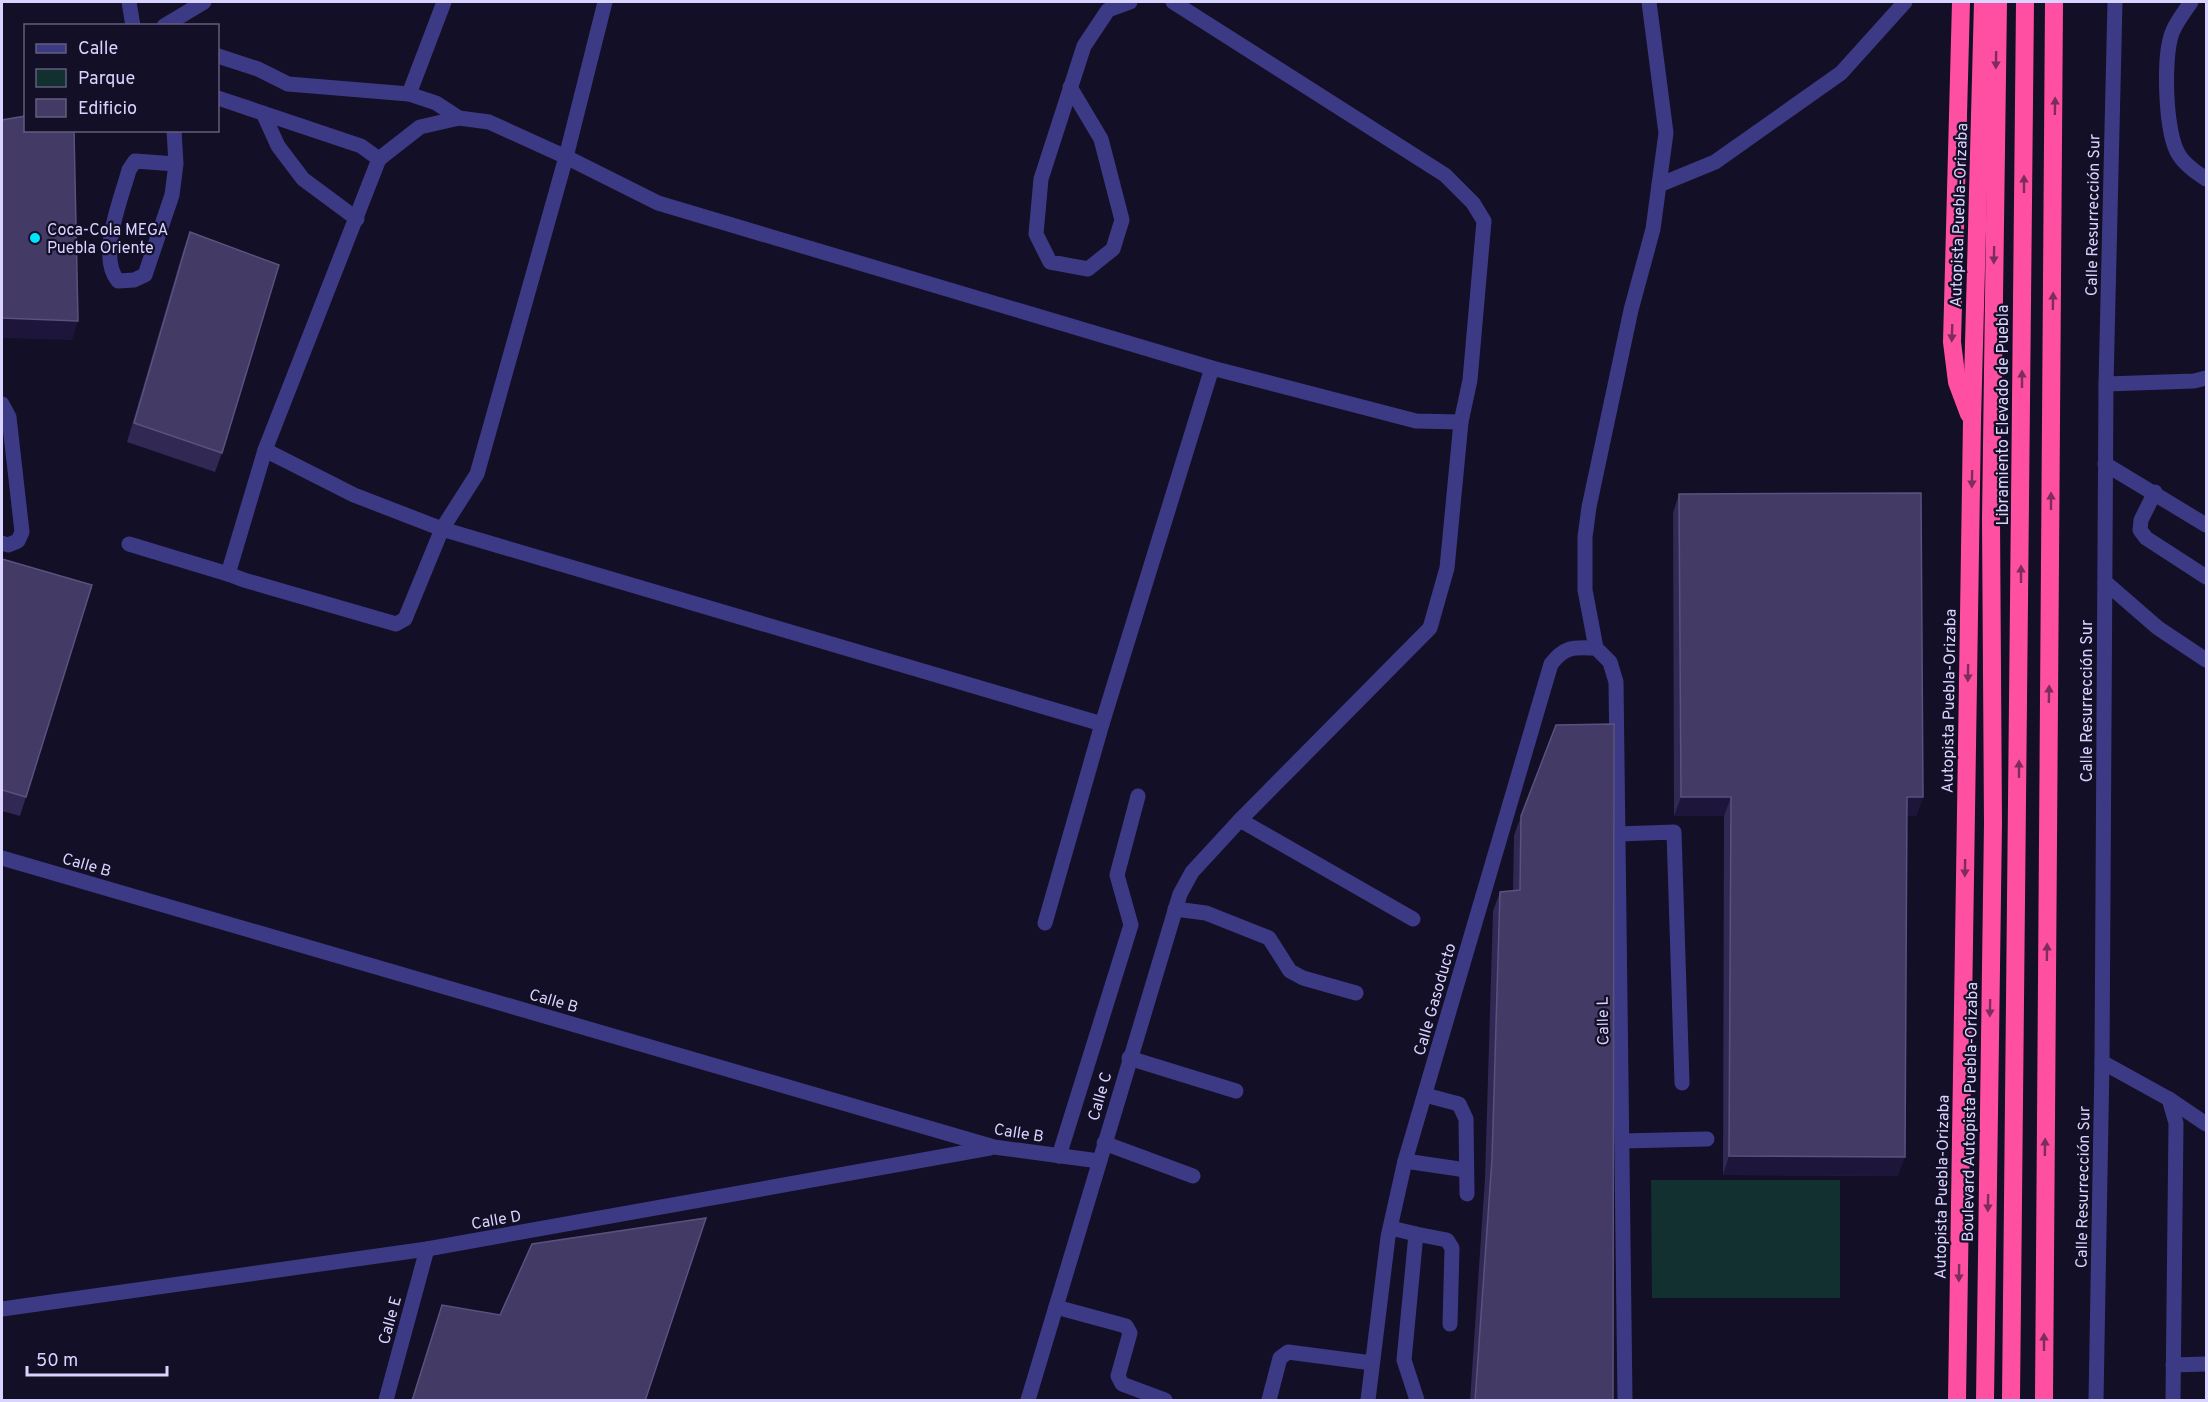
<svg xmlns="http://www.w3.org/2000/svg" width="2208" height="1402" viewBox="0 0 2208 1402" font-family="Overpass,sans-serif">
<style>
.green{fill:#12302f}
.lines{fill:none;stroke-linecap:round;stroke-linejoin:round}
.minor{stroke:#3d3a85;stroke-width:15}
.highway{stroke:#ff4fa3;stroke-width:18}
.wall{fill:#312854}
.shaded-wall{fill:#1d163a}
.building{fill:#433a66;stroke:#5a527e;stroke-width:1.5}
.oneway{fill:#7d2c5e}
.poi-dot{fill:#00e5ff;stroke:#130f26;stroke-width:2}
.labels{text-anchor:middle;stroke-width:4.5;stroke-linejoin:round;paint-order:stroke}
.street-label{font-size:16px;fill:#d9d4ff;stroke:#130f26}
.poi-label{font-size:16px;fill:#d9d4ff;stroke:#130f26;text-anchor:start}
</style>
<rect width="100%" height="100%" fill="#130f26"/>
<polygon class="green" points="1651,1180 1840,1180 1840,1298 1652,1298"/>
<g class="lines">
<g class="minor">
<polyline points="129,2 133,26"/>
<path d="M2191,2C2185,11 2176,22 2172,33C2163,57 2165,134 2179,155C2185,165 2197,173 2206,179"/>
<polyline points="164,26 204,2"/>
<polyline points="218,56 258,69 288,84 409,94 436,103 459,118"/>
<polyline points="1070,87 1101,139 1122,220 1113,249 1088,269 1050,262 1036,234 1041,179 1084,46 1108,10 1130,2"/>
<polyline points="409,94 444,2"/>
<polyline points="218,98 361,146 379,159 265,450 354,495 442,529 477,474 566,157 605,2"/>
<polyline points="263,113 278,146 303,179 357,219"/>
<path d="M174,130L176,164L172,195L145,275L134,280L118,281C97,256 121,200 129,170L135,161L176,164"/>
<polyline points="379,159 420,127 459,118 489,122 566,157 658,203 1212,368 1416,421 1461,422 1470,380 1484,221 1473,203 1445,175 1173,2"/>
<polyline points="1659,185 1715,162 1841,73 1905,2"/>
<polyline points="2106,384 2194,381 2206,378"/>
<polyline points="2,404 9,417 22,532 18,541 8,545 2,543"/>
<polyline points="265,450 228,574 244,580 396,624 405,619 442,529 1102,724"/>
<polyline points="2105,464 2206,525"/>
<polyline points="2155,492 2141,520 2140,530 2146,538 2206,577"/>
<polyline points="129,544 228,574"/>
<polyline points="2105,582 2158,628 2206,660"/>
<polyline points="1596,648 1610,662 1616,682 1625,1400"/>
<polyline points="1596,648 1585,590 1585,537 1589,507 1631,310 1653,229 1666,133 1649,2"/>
<polyline points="1240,820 1413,919"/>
<polyline points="1618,834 1674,832 1682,1083"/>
<polyline points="2,858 994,1147 1099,1161"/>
<polyline points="1175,909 1206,913 1269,938 1290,971 1303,978 1356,993"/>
<polyline points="1045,923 1102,724 1212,368"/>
<polyline points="1129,1058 1236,1091"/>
<polyline points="2102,1062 2169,1099 2176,1123 2173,1400"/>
<polyline points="1425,1095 1459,1104 1466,1119 1467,1194"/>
<polyline points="2169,1099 2206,1124"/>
<polyline points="1622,1141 1707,1139"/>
<polyline points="1104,1143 1193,1176"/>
<polyline points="1059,1156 1131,925 1117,875 1138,796"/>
<polyline points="1405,1161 1466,1170"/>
<polyline points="1391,1228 1416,1234 1404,1360 1417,1400"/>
<polyline points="1416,1234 1447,1240 1452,1248 1450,1324"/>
<polyline points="1056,1307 1126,1326 1130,1333 1118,1376 1122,1384 1165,1400"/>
<polyline points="2,1309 427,1249 990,1148"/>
<polyline points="2173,1365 2206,1364"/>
<polyline points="386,1400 427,1249"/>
<polyline points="1028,1400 1180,894 1192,872 1240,820 1430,628 1447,568 1461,422"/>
<polyline points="1269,1400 1280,1358 1288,1352 1372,1363"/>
<path d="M1368,1400L1388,1237L1405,1161L1551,664C1566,645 1574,648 1596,648"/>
<polyline points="2096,1400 2102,1062 2106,384 2115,2"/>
</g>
<g class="highway">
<polyline points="1961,2 1952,342 1957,382 1969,414"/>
<polyline points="1957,1400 1972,420 1983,2"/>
<polyline points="1985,1400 1993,823 1991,520 1998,2"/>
<polyline points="2011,1400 2025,2"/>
<polyline points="2044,1400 2054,2"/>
</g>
</g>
<g class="wall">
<polygon points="190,232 222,453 215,472 127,442 183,251"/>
<polygon points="1679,494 1923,797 1916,816 1907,816 1898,1176 1723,1175 1724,816 1674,816 1673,513"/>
<polygon points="2,559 26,797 20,816 2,811"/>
<polygon points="1556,725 1613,1401 1470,1401 1485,1178 1493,911 1500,892 1513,891 1514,835"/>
<polygon points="442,1305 645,1401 411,1401"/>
</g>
<g class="shaded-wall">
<polygon points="2,318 78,321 72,340 2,338"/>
<polygon points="1681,797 1731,797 1724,816 1674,816"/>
<polygon points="1907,797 1923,797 1916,816 1900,816"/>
<polygon points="1729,1156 1905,1157 1898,1176 1723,1175"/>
</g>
<g class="building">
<polygon points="26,116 26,130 74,130 78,321 2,318 2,120"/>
<polygon points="190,232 279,265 222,453 134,423"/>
<polygon points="1921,493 1923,797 1907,797 1905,1157 1729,1156 1731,797 1681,797 1679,494"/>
<polygon points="2,559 92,585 26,797 2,790"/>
<polygon points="1614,724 1613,1401 1475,1401 1492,1159 1500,892 1520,890 1521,816 1556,725"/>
<polygon points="706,1218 645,1401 412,1401 442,1305 500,1315 532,1244"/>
</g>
<defs><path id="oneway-solid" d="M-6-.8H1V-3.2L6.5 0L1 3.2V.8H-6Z" transform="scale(1.5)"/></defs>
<g class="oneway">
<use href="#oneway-solid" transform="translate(1996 60) rotate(91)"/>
<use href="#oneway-solid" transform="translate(2055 106) rotate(-89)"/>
<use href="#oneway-solid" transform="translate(2024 184) rotate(-90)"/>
<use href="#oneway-solid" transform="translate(1994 255) rotate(91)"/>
<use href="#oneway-solid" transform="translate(2053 301) rotate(-89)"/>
<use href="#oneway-solid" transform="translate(1952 333) rotate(92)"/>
<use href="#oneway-solid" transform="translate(2022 379) rotate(-90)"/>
<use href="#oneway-solid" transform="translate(1972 479) rotate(91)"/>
<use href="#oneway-solid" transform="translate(2051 501) rotate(-90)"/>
<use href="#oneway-solid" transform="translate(2021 574) rotate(-90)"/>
<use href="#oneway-solid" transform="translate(1968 673) rotate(91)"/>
<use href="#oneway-solid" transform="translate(2049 694) rotate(-89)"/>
<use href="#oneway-solid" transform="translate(2019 769) rotate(-90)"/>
<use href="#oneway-solid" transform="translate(1965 868) rotate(91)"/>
<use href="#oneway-solid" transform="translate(2047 952) rotate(-89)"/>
<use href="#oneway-solid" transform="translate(1990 1008) rotate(91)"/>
<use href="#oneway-solid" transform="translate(2045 1147) rotate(-89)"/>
<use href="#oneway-solid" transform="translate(1988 1203) rotate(91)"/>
<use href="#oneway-solid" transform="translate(1959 1273) rotate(91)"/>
<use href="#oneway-solid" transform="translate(2044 1342) rotate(-90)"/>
</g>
<circle class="poi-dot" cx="35" cy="238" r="6"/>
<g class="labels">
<g class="street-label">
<text transform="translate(1958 215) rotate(-88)" y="6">Autopista Puebla-Orizaba</text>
<text transform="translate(2092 215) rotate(-89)" y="6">Calle Resurrección Sur</text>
<text transform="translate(2002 415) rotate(-90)" y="6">Libramiento Elevado de Puebla</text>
<text transform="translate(1948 701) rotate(-89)" y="6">Autopista Puebla-Orizaba</text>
<text transform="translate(2086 701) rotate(-90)" y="6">Calle Resurrección Sur</text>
<text transform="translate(87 864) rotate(16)" y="6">Calle B</text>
<text transform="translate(1434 999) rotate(-74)" y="6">Calle Gasoducto</text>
<text transform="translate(554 1000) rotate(16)" y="6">Calle B</text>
<text transform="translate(1602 1021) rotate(-91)" y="6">Calle L</text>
<text transform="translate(1099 1096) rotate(-74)" y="6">Calle C</text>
<text transform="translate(1969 1112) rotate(-89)" y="6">Boulevard Autopista Puebla-Orizaba</text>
<text transform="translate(1019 1132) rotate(9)" y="6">Calle B</text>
<text transform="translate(1941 1187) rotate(-89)" y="6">Autopista Puebla-Orizaba</text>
<text transform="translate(2082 1187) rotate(-89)" y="6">Calle Resurrección Sur</text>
<text transform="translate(496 1219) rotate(-10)" y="6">Calle D</text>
<text transform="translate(389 1320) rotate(-75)" y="6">Calle E</text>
</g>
<g class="poi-label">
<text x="47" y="235">Coca-Cola MEGA<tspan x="47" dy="18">Puebla Oriente</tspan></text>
</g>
</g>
<rect width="2208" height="1402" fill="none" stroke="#d9d4ff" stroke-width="6"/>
<rect x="24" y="24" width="195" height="108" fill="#130f26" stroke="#625e7d" stroke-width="1.5"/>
<rect x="36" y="44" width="30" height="9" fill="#3d3a85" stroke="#625e7d" stroke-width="1.5"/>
<text x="78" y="54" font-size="18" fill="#d9d4ff">Calle</text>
<rect x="36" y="69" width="30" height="18" fill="#12302f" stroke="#625e7d" stroke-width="1.5"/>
<text x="78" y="84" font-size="18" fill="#d9d4ff">Parque</text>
<rect x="36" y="99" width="30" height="18" fill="#433a66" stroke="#625e7d" stroke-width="1.5"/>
<text x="78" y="114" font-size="18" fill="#d9d4ff">Edificio</text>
<path d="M27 1366v9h140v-9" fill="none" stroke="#d9d4ff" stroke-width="3"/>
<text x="36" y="1366" font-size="18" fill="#d9d4ff" stroke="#130f26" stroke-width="4.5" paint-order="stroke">50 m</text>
</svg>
